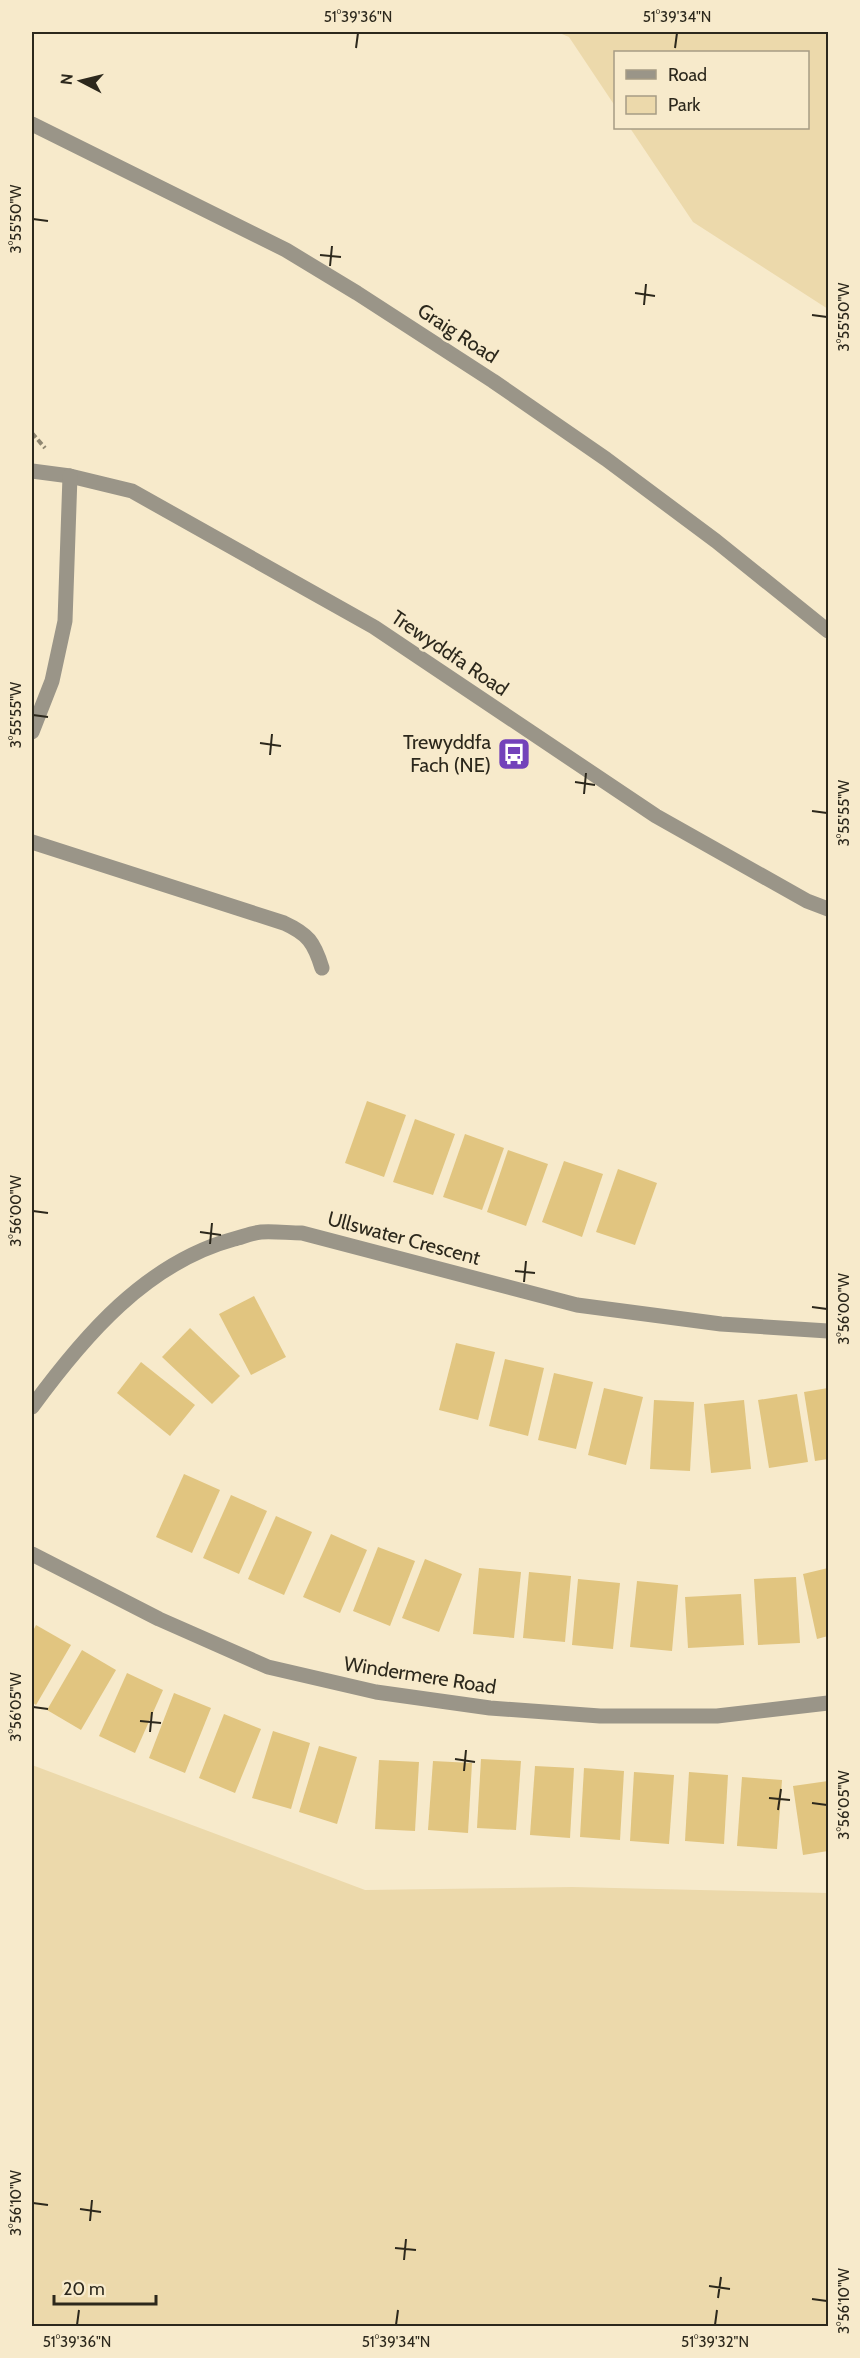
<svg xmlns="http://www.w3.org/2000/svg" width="860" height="2358" viewBox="0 0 860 2358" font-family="Cabin,sans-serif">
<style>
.green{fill:#ecd9ab}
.building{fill:#e1c580}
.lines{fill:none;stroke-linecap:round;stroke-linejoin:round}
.path{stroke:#8f8771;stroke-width:4;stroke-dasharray:6 3;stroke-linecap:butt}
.minor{stroke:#9a9588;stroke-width:15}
.ticks{fill:none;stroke:#2c281c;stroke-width:2}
.labels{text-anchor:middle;stroke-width:5;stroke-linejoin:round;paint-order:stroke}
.street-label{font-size:20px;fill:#2c281c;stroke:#f7eacb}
.poi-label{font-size:20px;fill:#2c281c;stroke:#f7eacb;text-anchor:end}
.neatline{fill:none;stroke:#2c281c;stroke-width:2}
.ticks-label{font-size:15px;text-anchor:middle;fill:#2c281c}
</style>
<rect width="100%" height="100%" fill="#f7eacb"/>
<g class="green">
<polygon points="557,32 828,32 828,309 693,222 630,128 808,128 808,52 616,52 615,106 569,37"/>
<polygon points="32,1765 365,1890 572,1887 828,1893 828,2326 32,2326"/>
</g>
<g class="building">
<polygon points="367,1101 406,1115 384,1177 345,1163"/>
<polygon points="415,1119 455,1134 433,1195 393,1182"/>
<polygon points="465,1134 504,1148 482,1210 443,1197"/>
<polygon points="508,1150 548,1164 526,1226 487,1212"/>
<polygon points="564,1161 603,1174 582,1237 542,1222"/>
<polygon points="618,1169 657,1183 635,1245 596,1232"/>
<polygon points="254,1296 286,1357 251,1375 219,1314"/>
<polygon points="190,1328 240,1376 212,1404 162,1357"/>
<polygon points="456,1343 495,1352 478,1420 439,1410"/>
<polygon points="505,1359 544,1368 528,1436 489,1426"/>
<polygon points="141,1362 195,1405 170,1436 117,1393"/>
<polygon points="554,1373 593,1382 576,1449 538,1440"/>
<polygon points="604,1388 643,1397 626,1465 588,1455"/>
<polygon points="828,1388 828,1459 815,1461 804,1392"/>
<polygon points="797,1394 808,1462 769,1468 758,1400"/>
<polygon points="654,1400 694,1402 690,1471 650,1469"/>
<polygon points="744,1400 751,1469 711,1473 704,1404"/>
<polygon points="184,1474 220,1490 192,1553 156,1537"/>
<polygon points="231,1495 267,1511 239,1574 203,1558"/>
<polygon points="276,1516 312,1532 284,1595 248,1579"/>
<polygon points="331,1534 367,1550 340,1613 303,1597"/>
<polygon points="378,1547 415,1561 390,1626 353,1611"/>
<polygon points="425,1559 462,1574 439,1632 402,1618"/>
<polygon points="479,1568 521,1572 514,1638 473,1634"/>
<polygon points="828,1568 828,1636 817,1639 803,1574"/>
<polygon points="529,1572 571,1576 565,1642 523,1638"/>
<polygon points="796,1577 800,1643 758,1645 754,1579"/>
<polygon points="578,1579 620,1583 613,1649 572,1645"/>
<polygon points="637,1581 678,1585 672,1651 630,1647"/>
<polygon points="741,1594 744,1645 688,1648 685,1597"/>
<polygon points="36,1625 71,1645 36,1705 32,1702 32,1633"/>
<polygon points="82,1650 116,1670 81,1730 47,1710"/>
<polygon points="127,1673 163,1690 135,1753 99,1736"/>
<polygon points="174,1693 211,1708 185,1773 149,1758"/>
<polygon points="224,1714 261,1729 235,1793 199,1778"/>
<polygon points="273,1731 310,1743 291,1809 252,1798"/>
<polygon points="319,1746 357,1757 337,1824 299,1812"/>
<polygon points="481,1759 521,1761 516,1830 477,1828"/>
<polygon points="379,1760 419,1762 415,1831 375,1829"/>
<polygon points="433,1761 472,1763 468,1833 428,1830"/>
<polygon points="535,1766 574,1768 570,1838 530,1835"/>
<polygon points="584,1768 624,1771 620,1840 580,1837"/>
<polygon points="634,1772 674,1775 669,1844 630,1841"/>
<polygon points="689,1772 728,1775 724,1844 685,1841"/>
<polygon points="742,1777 782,1780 777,1849 737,1846"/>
<polygon points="828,1781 828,1851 803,1855 793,1786"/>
</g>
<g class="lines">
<polyline class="path" points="32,433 45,448"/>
<g class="minor">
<polyline points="32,124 286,250 357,293 493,381 606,459 716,541 828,631"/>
<polyline points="32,471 70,476 132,491 374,627 656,816 807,901 828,909"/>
<polyline points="32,732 52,681 65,621 70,476"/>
<path d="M32,842L284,923C308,934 314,942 322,968"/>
<path d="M32,1407C84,1336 146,1263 234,1239C242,1237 252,1233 261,1232C274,1231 289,1233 302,1233L577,1305L721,1324L828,1331"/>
<polyline points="32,1554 159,1619 268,1667 376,1692 490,1708 600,1716 717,1716 828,1703"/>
</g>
</g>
<path class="ticks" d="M356,48L358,33M675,48L677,33M33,219L48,221M320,255L341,257M330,266L332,246M635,293L655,296M644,305L646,284M812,315L827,317M33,715L48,717M260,743L281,746M270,755L272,734M575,782L595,785M584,794L586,773M812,811L827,813M33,1211L48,1213M200,1232L221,1235M210,1244L212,1223M515,1271L535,1273M524,1282L526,1261M812,1307L827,1309M33,1707L48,1709M140,1721L161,1723M150,1732L152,1712M455,1759L475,1762M464,1771L466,1750M769,1798L790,1800M812,1803L827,1805M778,1810L781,1789M33,2203L48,2205M80,2209L101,2212M90,2221L92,2200M395,2248L416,2250M404,2260L406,2239M709,2286L730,2289M718,2298L721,2277M812,2299L827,2301M77,2325L79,2310M396,2325L398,2310M715,2325L717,2310"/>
<defs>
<g id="bus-square" transform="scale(1.725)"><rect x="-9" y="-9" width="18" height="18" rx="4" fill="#7342ba" stroke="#f7eacb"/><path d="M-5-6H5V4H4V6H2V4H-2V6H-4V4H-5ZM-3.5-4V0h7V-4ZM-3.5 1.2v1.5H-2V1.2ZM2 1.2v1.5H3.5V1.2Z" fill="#fff"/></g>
</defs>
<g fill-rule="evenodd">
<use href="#bus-square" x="514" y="754"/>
</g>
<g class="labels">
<g class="street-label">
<text transform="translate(458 333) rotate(33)" y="7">Graig Road</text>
<text transform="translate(450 653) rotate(34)" y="7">Trewyddfa Road</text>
<text transform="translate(404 1238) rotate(15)" y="7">Ullswater Crescent</text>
<text transform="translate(420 1675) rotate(9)" y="7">Windermere Road</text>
</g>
<g class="poi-label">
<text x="491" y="749">Trewyddfa<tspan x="491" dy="23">Fach (NE)</tspan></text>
</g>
</g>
<rect width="860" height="2358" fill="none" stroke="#f7eacb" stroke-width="66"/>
<rect x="614" y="51" width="195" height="78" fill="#f7eacb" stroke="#a69c85" stroke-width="1.5"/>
<rect x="626" y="70" width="30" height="9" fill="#9a9588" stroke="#a69c85" stroke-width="1.5"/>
<text x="668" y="81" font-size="18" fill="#2c281c">Road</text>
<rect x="626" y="96" width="30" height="18" fill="#ecd9ab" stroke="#a69c85" stroke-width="1.5"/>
<text x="668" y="111" font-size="18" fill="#2c281c">Park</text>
<g transform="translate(81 81) rotate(277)" stroke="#f7eacb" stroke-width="4.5" paint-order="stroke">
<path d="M0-4.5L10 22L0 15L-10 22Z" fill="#2c281c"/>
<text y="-9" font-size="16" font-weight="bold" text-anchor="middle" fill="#2c281c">N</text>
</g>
<path d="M54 2295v9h102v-9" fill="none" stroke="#2c281c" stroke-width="3"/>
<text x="63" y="2295" font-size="18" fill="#2c281c" stroke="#f7eacb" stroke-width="4.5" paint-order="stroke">20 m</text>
<rect x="33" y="33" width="794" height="2292" class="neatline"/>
<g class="ticks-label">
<text x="358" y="22">51°39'36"N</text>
<text x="677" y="22">51°39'34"N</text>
<text transform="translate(16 219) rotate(-90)" y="5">3°55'50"W</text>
<text transform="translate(844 317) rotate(-90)" y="5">3°55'50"W</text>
<text transform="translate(16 715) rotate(-90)" y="5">3°55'55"W</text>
<text transform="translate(844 813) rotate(-90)" y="5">3°55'55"W</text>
<text transform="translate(16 1211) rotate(-90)" y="5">3°56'00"W</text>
<text transform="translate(844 1309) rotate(-90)" y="5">3°56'00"W</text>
<text transform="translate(16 1707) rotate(-90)" y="5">3°56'05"W</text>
<text transform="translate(844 1805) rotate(-90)" y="5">3°56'05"W</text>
<text transform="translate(16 2203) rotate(-90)" y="5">3°56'10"W</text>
<text transform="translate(844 2301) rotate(-90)" y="5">3°56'10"W</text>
<text x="77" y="2347">51°39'36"N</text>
<text x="396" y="2347">51°39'34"N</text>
<text x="715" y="2347">51°39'32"N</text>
</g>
</svg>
